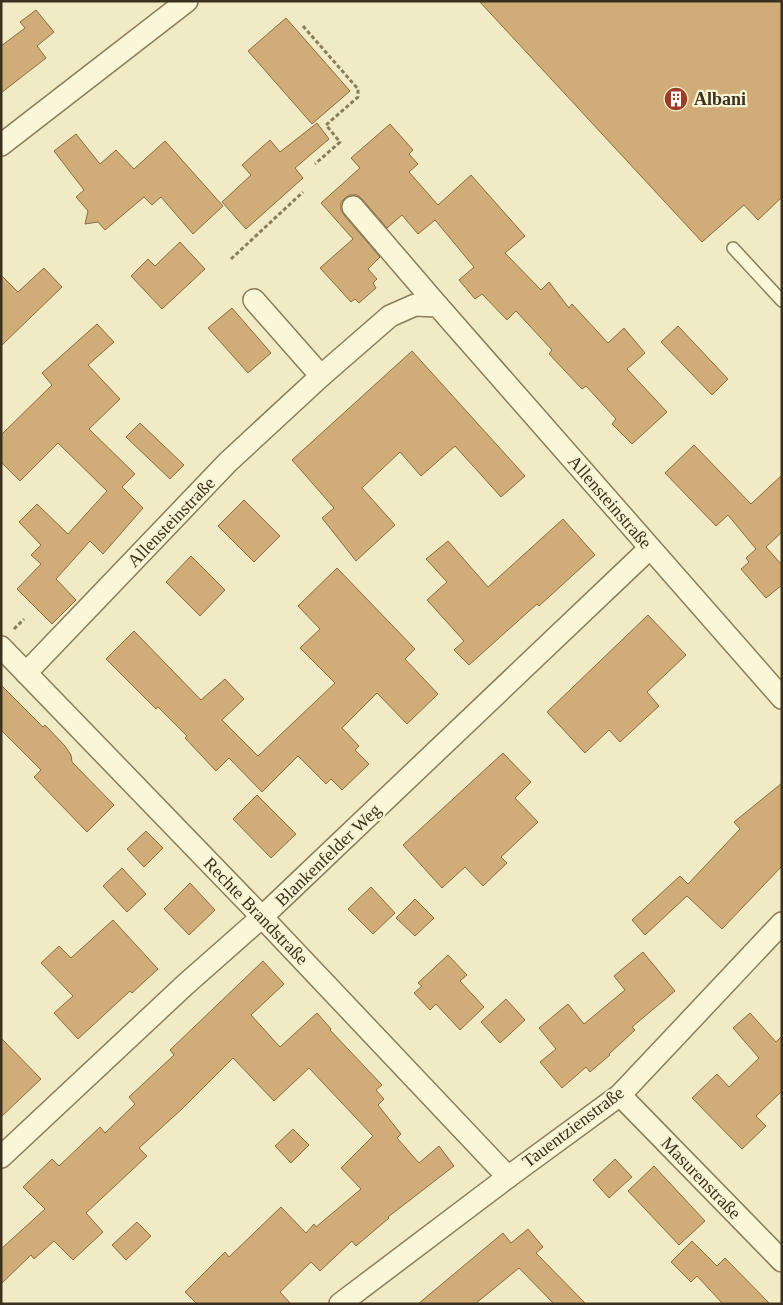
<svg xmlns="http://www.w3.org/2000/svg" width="783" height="1305" viewBox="0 0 783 1305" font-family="'Times New Roman',serif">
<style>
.building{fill:#d0ac78;stroke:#8c6b3e}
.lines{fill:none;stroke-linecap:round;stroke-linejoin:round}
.service-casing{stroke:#8c7d59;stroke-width:14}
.minor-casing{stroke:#8c7d59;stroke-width:24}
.path{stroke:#8c7d59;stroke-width:3;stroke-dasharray:4 2.5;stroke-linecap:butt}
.service{stroke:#faf6d8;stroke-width:11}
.minor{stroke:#faf6d8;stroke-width:21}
.labels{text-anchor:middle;stroke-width:4.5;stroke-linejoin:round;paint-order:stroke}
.poi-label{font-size:18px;font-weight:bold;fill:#3b311e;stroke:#f7f3d4;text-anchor:start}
.street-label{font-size:18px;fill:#3b311e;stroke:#f7f3d4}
</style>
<rect width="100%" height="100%" fill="#f0ebc4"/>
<g class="building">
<polygon points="479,1 782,1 782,197 758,220 744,205 702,242"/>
<polygon points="36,10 54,32 37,46 46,58 1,93 1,46 25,28 20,22"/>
<polygon points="286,18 350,91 312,124 248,51"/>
<polygon points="317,123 329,139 295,168 303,178 246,229 222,202 251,175 242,165 270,140 280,152"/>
<polygon points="390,124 413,150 409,154 418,164 409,172 438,205 471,175 525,236 505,253 541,290 549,282 569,308 572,304 608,343 624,328 645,353 627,369 667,412 632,444 612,424 616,419 586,386 582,389 549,354 552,350 516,311 507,320 482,294 475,299 459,280 474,267 435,220 418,234 402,215 387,228 362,199 357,195 350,195 345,198 341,202 341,210 344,215 380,257 368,269 377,279 373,283 376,288 359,303 355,299 351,302 320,268 353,239 321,203 360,168 351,158"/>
<polygon points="76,134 100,164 116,150 134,169 165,141 223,206 193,234 161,197 152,205 144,197 105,230 98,222 85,224 88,211 76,197 84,190 54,151"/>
<polygon points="180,242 205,269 162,309 131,276 148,259 155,266"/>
<polygon points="44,268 62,287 1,346 1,275 18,292"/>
<polygon points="232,308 271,353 248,373 208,328"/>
<polygon points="97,324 114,342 88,365 120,399 89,429 135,474 122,487 143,508 103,554 90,541 56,579 76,600 52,624 17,589 41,564 31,555 41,545 19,522 37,504 68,534 107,491 58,443 20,481 1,462 1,435 52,385 42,373"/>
<polygon points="678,326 728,379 712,395 661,342"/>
<polygon points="412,351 525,476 501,497 455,446 421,476 400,452 362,488 395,525 356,561 322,518 334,508 292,460"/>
<polygon points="140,423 184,465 170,479 126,437"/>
<polygon points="694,445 751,504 782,475 782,532 766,547 782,565 782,585 766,598 741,569 749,562 746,558 756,549 728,515 716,526 665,473"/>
<polygon points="244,500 280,536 254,562 218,526"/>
<polygon points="563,519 595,555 539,606 537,604 469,665 454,650 464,641 427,600 447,582 426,559 448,541 488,587"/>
<polygon points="191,556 225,590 200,616 166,582"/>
<polygon points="337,568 415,649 405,659 438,694 407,724 377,693 342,728 359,746 355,750 369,764 342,790 331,779 326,784 298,756 262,792 229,758 216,771 185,738 187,736 158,707 156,709 106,659 134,631 201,700 225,679 244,699 222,720 258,756 335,683 300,648 320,629 298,606"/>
<polygon points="648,615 686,655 647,692 659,706 620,742 609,730 585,753 547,712"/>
<polygon points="1,685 43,727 45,725 65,746 71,755 72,762 114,805 87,832 34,777 41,770 1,730"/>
<polygon points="503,753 531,782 515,798 538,822 501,857 507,863 483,886 465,867 442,888 403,845"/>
<polygon points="782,783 782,866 722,929 687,896 645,935 632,920 680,876 688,884 740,829 734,822"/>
<polygon points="257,795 296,834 271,858 233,819"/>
<polygon points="146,831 163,848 144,867 127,849"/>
<polygon points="122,868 146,894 127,912 103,886"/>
<polygon points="190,883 215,910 189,935 164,909"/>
<polygon points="371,887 395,913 373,934 348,909"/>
<polygon points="415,899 434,918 415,936 396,918"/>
<polygon points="113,920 158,969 132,993 130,991 78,1039 54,1013 73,996 41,963 59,946 71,958"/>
<polygon points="643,952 675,991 632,1027 635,1030 609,1054 610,1055 590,1072 586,1067 562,1088 540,1062 556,1049 539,1028 568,1004 584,1024 625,990 614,976"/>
<polygon points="448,955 467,975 460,981 484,1007 460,1030 436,1004 430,1010 414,993 422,986 418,983"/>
<polygon points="263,961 284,984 251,1015 280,1047 317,1013 331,1029 330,1030 382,1085 376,1090 384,1099 378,1105 401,1134 397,1138 419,1163 439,1146 454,1166 388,1217 389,1218 356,1246 352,1241 320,1271 311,1262 280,1292 291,1304 197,1304 185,1292 225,1252 229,1257 281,1207 306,1233 314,1224 316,1227 361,1189 341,1168 373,1136 309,1068 274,1101 233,1058 182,1109 139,1148 147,1156 86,1213 103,1232 73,1260 54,1241 34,1259 31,1255 1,1284 1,1249 45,1209 23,1187 52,1159 59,1166 100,1127 105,1133 135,1104 129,1097 174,1055 170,1050"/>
<polygon points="506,999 525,1020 500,1043 481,1022"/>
<polygon points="750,1013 776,1042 782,1036 782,1091 756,1116 766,1126 742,1149 692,1098 717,1074 729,1087 759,1058 733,1028"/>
<polygon points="1,1038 41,1079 1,1117"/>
<polygon points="293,1129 309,1145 291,1163 275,1146"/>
<polygon points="615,1159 632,1177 609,1198 593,1180"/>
<polygon points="654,1166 705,1221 679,1245 628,1191"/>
<polygon points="137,1222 151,1236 126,1260 112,1245"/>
<polygon points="528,1229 543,1247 536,1253 586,1304 554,1304 519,1268 475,1304 418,1304 503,1233 511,1243"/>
<polygon points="692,1241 717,1266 725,1258 770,1304 723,1304 697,1276 691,1282 671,1262"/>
</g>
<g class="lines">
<g class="service-casing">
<polyline id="service" points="733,248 782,301"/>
</g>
<g class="minor-casing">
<g id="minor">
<polyline points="1,145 187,1"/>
<polyline points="353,207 438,306"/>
<polyline points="254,300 321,376"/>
<polyline points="1,647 262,917 508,1177"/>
<polyline points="26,673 228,462 321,376 390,316 415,305 438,306 782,698"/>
<polyline points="620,1095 782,1261"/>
<polyline points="1,1157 186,984 262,917 650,548"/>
<polyline points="340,1304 508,1177 620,1095 782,923"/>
</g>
</g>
<g class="path">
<polyline points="303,26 358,89 358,97 326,125 340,142 315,164"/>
<polyline points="231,259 303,192"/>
<polyline points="14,629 24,619"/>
</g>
<use href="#service" class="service"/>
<use href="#minor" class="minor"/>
</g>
<defs>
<g id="building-disc" transform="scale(1.25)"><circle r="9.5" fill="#9e3b26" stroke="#f7f3d4"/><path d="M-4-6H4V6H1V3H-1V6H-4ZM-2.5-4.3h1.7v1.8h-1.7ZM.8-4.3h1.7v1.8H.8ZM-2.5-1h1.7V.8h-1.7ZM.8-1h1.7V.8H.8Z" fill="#fff"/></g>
</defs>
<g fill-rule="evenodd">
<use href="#building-disc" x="676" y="99"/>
</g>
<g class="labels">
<g class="poi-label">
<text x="694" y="105">Albani</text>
</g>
<g class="street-label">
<text transform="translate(610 502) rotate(49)" y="6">Allensteinstraße</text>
<text transform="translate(171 522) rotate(-46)" y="6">Allensteinstraße</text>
<text transform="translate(328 855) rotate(-44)" y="6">Blankenfelder Weg</text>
<text transform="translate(256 911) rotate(46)" y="6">Rechte Brandstraße</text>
<text transform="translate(573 1127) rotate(-37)" y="6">Tauentzienstraße</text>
<text transform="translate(701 1178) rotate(46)" y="6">Masurenstraße</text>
</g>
</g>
<rect width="783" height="1305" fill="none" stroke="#3b311e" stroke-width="5"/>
</svg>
